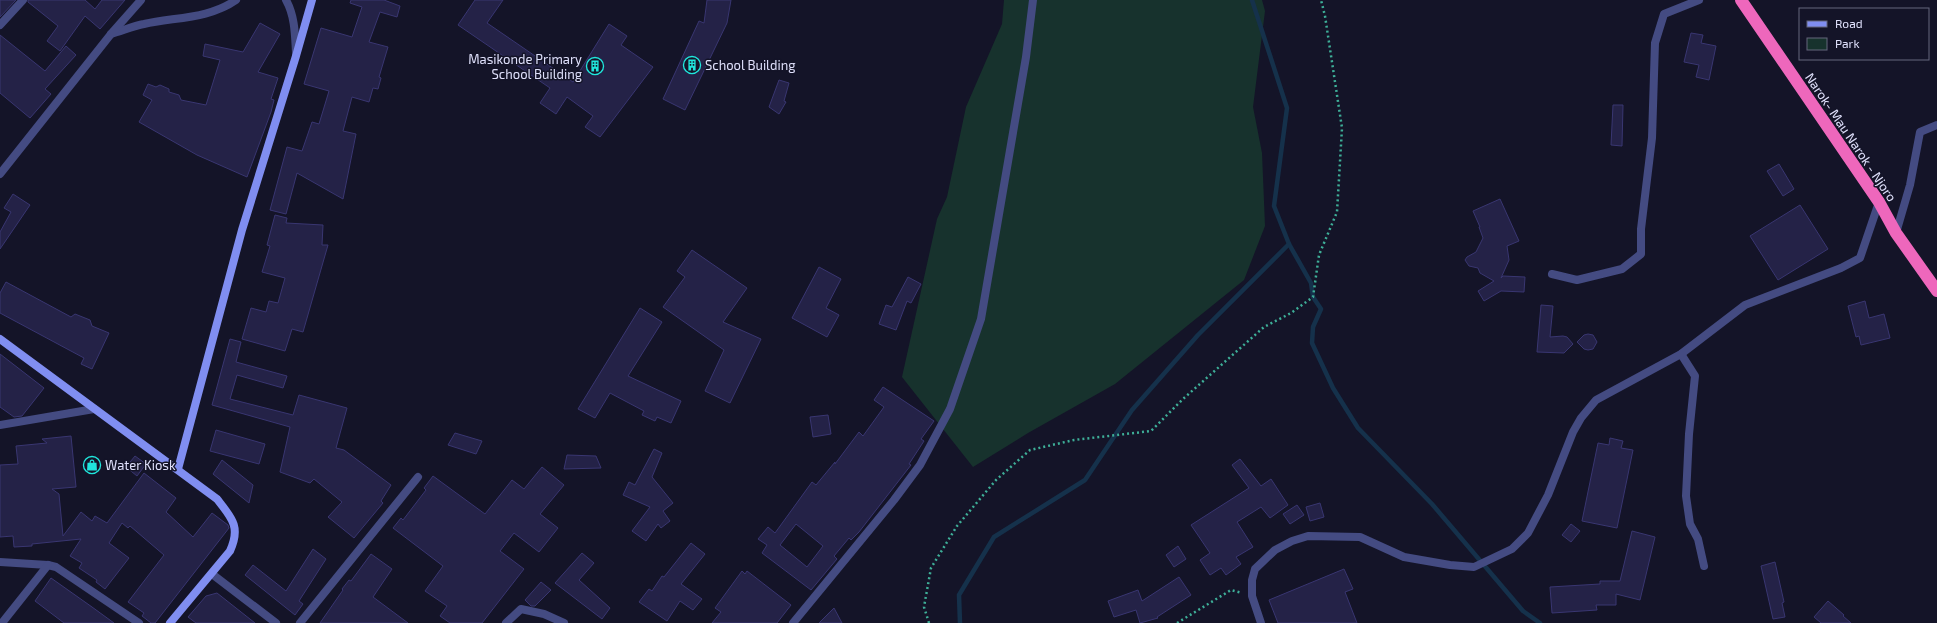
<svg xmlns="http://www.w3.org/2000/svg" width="1937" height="623" viewBox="0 0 1937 623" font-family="'Exo 2',sans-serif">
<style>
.green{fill:#17322d}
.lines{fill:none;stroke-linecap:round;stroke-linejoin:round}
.stream{stroke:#15314b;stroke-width:4.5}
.building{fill:#242247;stroke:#393671;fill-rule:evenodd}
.path{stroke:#3eaf98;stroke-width:2.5;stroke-dasharray:2 3;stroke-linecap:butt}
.street{stroke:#444b82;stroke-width:8}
.secondary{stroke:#808ef1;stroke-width:8}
.highway{stroke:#ee67bc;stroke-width:12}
.labels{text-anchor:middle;stroke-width:3;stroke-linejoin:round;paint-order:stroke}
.poi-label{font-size:13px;fill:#dfe0fb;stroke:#141428;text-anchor:start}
.street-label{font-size:13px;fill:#dfe0fb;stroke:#141428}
</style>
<rect width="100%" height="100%" fill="#141428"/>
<polygon class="green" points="1004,0 1262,0 1265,11 1253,107 1262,153 1265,226 1244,280 1115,384 1028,433 973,467 902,377 937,219 947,197 966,107 1002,24"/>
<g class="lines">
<g class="stream">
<polyline points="1252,0 1287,108 1274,206 1289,244 1311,283 1313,297 1321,309 1313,327 1312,343 1333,388 1358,428 1432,504 1523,611 1540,623"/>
<polyline points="960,623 959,595 994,537 1085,480 1132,410 1198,335 1289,244"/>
</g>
</g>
<g class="building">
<polygon points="0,0 16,0 0,17"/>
<polygon points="28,0 85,0 95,9 102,0 125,0 100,29 85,16 60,51 47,41 58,26 28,2"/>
<polygon points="351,0 384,0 400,6 397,17 380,12 369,42 388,47 379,77 381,78 378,89 373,88 369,102 352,97 343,131 356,134 343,199 297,173 286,214 270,210 287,147 302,151 312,122 319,124 329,91 304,84 321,28 352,37 362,7 350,3"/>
<polygon points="475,0 503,0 487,23 573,82 609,24 627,36 621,45 653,67 600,137 585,127 593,116 567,97 556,114 540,103 550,88 458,25"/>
<polygon points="707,0 731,0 727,23 685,110 663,99 699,21 704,23"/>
<polygon points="260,23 280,34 258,72 278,78 271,99 274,100 271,112 247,177 197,155 139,122 152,100 143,95 148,84 156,87 160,85 169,89 169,92 179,95 181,100 206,105 220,60 203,56 205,44 243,52"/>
<polygon points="1691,33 1703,35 1701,43 1716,46 1709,80 1696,77 1699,65 1684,62"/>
<polygon points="0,35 45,71 66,46 76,55 45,89 51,94 30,118 0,93"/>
<polygon points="779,80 789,83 784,101 786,102 779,114 769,107"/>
<polygon points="1613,105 1623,105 1622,146 1611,145"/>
<polygon points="1779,164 1794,189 1783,196 1767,171"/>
<polygon points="13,194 30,205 0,249 0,232 11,212 4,208"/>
<polygon points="1500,199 1519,241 1507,246 1509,260 1501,278 1503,276 1525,277 1524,292 1501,291 1484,301 1478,291 1494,281 1480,273 1478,268 1469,266 1465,260 1467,257 1476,252 1483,238 1479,227 1480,227 1473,211"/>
<polygon points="1800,205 1828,249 1778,280 1750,236"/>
<polygon points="275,215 287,218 286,223 323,225 322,245 328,245 303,332 292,329 285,351 242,339 251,308 266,312 269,301 278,303 285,278 262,272 270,246 267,245"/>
<polygon points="692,250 747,288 723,322 761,339 730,403 705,391 724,350 663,307 685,277 677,271"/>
<polygon points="819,267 841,279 826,308 839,315 827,337 792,318"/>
<polygon points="908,277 921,284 911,303 907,301 896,330 879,324 886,305 892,307"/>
<polygon points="6,282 71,317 75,314 90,320 92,326 109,333 92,369 81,364 84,358 0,313 0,293"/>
<polygon points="1865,301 1869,318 1884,314 1890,338 1861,345 1859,336 1856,337 1848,306"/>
<polygon points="1541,305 1553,306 1550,337 1563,336 1567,337 1573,344 1564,353 1537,352"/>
<polygon points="640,308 662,322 628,376 681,401 671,423 657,417 655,421 642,415 644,411 610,393 595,418 578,409"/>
<polygon points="1588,334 1593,335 1597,342 1593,349 1588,350 1584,349 1577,342 1584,335"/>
<polygon points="230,339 241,342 236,362 287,376 283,388 237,375 230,399 293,415 299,395 347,408 336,448 344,450 391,485 381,501 383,503 354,538 328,517 342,502 314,479 310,483 280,472 290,427 212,405"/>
<polygon points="0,354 44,388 22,416 14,417 0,407"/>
<path d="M883,387L934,421L921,439L924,441L909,464L911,465L859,532L851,540L849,538L834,556L837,559L811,590L762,553L767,545L758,539L768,527L775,533L812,482L816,485L835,462V464L859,432L863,436L884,407L874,400ZM796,524L823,546L807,567L780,545Z"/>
<polygon points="828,415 831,434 813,437 810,417"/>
<polygon points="216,430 265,444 259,464 210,451"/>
<polygon points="455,433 482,441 476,454 448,445"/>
<polygon points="71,436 76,487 52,489 59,494 63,536 81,512 92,521 95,516 107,523 144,473 176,498 166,512 193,537 212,513 228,525 229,528 155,623 151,623 142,616 144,613 128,602 164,555 130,526 128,528 122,523 109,543 129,558 105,589 96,582 97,580 79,568 82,563 70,556 81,539 32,544 32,546 14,547 13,536 0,537 0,465 18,464 16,446 47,443 42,439"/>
<polygon points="1610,438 1623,441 1621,448 1633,450 1617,528 1582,521 1598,443 1609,445"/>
<polygon points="654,449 662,453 652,477 673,503 663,511 670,521 661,528 658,524 646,541 632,531 650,507 623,495 629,482 635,485"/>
<polygon points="567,455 596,456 601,468 564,469"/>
<polygon points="135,456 146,464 137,476 126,467"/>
<polygon points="1240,459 1261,486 1271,479 1288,505 1270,518 1261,507 1237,522 1253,547 1236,557 1241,564 1226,575 1221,568 1210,575 1200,560 1210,553 1191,525 1249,488 1232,465"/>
<polygon points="222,460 253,485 249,503 213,474"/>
<polygon points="542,467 564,485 540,514 558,528 539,552 514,533 500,551 524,569 482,623 450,623 440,616 447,606 425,591 443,566 393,528 401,518 403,520 426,490 424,488 433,476 485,514 512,480 524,489"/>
<polygon points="1320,503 1324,517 1310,521 1306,507"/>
<polygon points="1297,505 1304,515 1290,524 1283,514"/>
<polygon points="1571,524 1580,531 1571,542 1562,535"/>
<polygon points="1632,531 1655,537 1640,600 1616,594 1616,605 1596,605 1597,610 1552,613 1550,587 1600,584 1600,581 1620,581"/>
<polygon points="691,543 705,554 681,584 702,599 693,610 680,601 667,621 639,602 649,589 652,591 662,576 664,577"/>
<polygon points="1178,546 1186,559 1174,567 1166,555"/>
<polygon points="313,549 326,559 299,601 303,604 295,615 245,575 253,565 286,591"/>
<polygon points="582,553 594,563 579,580 610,608 602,619 555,583"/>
<polygon points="371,554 392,569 373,597 408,623 320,623 343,590 342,589 349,580 351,581"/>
<polygon points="1775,562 1784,602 1782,603 1785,617 1773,619 1761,566"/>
<polygon points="1344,569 1353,589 1345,592 1357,623 1278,623 1269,600"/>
<polygon points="742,571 745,574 747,571 791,605 777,623 712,623 721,612 715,608"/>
<polygon points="1179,577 1191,595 1157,617 1158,618 1140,623 1136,610 1114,617 1108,601 1138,590 1142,601"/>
<polygon points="51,578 92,607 114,623 64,623 35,601"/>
<polygon points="541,582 551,590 535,606 531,606 525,600"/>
<polygon points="217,593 255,623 196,623 188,617 206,596"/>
<polygon points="1828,601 1844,615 1843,616 1851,623 1821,623 1814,617"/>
<polygon points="834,608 842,623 819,623"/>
</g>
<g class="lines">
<g class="path">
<polyline points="929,623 924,607 931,568 957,526 996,480 1030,450 1074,440 1151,431 1183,399 1264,327 1291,313 1313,297 1319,255 1337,212 1342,128 1325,16 1321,0"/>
<polyline points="1177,623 1231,590 1242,593"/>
</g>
<g class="street">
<path d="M286,0C295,16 295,35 296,53"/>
<polyline points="0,25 23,0"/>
<path d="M111,34C122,31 133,26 144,24C175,17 209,19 236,0"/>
<polyline points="0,174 111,34 141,0"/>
<polyline points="1896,233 1910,185 1920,132 1937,125"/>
<polyline points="1552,274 1577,280 1622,269 1641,254 1641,229 1652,138 1655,43 1664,14 1699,0"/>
<polyline points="1681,354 1695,376 1689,434 1686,496 1690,524 1698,539 1704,566"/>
<polyline points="0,425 94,409"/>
<polyline points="0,562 48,565 56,567 139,623"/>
<polyline points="212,574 276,623"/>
<polyline points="2,623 48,565"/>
<polyline points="300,623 418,477"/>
<polyline points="506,623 521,609 544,614 564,623"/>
<polyline points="793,623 894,500 920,465 950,409 981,319 1026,57 1033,0"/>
<polyline points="1261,623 1252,596 1252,580 1255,569 1275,550 1292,541 1308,536 1360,537 1404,557 1450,565 1474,567 1512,549 1528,533 1548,495 1573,432 1581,418 1596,400 1681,354 1745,305 1841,268 1860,258 1879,202"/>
</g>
<g class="secondary">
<path d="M0,339L217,499C232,518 241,527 230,551L170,623"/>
<polyline points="178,469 242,230 296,56 312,0"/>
</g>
<polyline class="highway" points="1741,0 1879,202 1896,233 1937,291"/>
</g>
<defs>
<g id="building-ring" transform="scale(0.9)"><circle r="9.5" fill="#141428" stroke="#20e6dc" stroke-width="1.5"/><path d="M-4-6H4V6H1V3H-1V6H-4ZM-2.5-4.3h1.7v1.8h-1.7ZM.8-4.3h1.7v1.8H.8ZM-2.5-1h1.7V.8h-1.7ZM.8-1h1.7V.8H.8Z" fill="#20e6dc"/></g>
<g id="shop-ring" transform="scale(0.9)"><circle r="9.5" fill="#141428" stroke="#20e6dc" stroke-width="1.5"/><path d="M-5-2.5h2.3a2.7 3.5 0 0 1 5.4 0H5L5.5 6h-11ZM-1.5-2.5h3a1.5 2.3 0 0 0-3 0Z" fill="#20e6dc"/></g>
</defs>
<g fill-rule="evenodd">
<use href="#building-ring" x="692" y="65"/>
<use href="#building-ring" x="595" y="66"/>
<use href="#shop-ring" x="92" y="465"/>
</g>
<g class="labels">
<g class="poi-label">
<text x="582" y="64" text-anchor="end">Masikonde Primary<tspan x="582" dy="15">School Building</tspan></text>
<text x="705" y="70">School Building</text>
<text x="105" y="470">Water Kiosk</text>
</g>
<g class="street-label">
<text transform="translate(1851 137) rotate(56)" y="5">Narok- Mau Narok - Njoro</text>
</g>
</g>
<rect x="1799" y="8" width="130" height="52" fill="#141428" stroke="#65667c"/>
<rect x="1807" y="21" width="20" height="6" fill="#808ef1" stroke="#65667c"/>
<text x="1835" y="28" font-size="12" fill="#dfe0fb">Road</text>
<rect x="1807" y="38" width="20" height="12" fill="#17322d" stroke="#65667c"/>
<text x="1835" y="48" font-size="12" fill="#dfe0fb">Park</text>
</svg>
